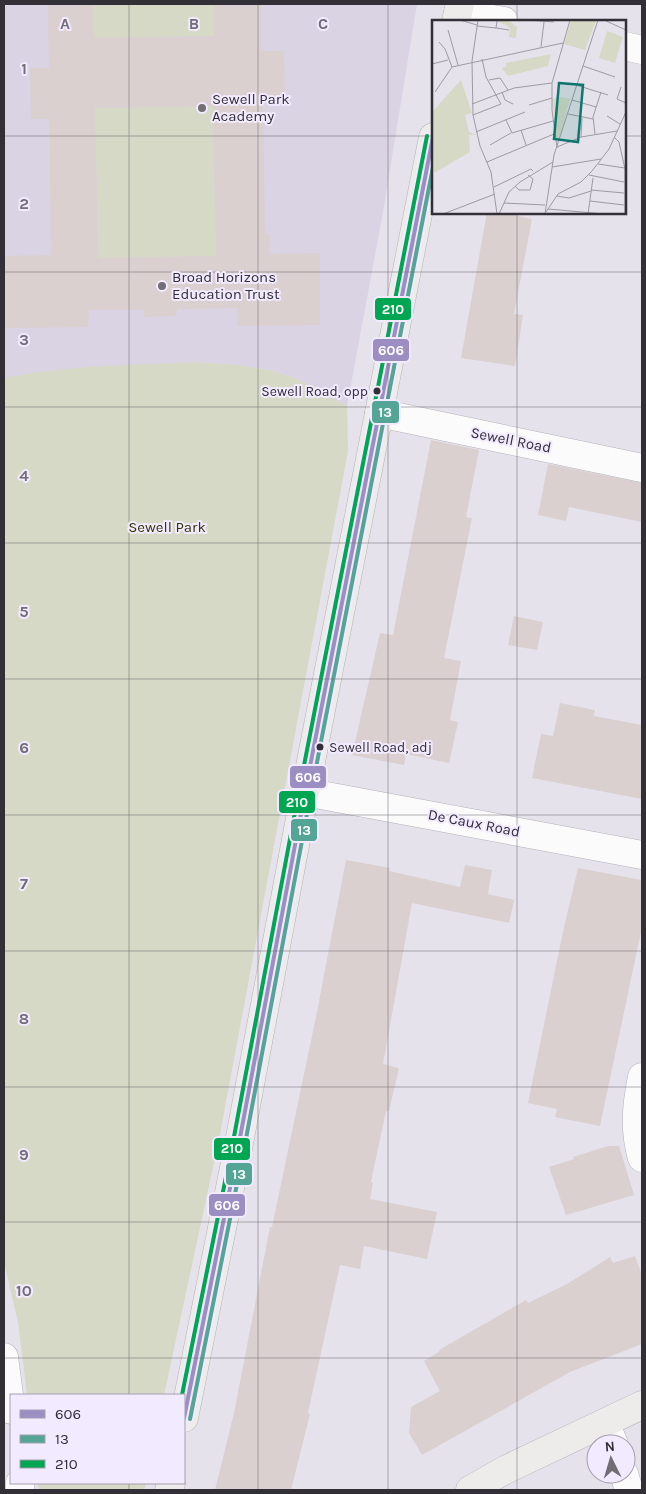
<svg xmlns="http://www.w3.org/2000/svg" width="646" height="1494" viewBox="0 0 646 1494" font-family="Karla,sans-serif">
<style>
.education{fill:#d9d3e3}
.green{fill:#d6d9c6}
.building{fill:#dad0cf;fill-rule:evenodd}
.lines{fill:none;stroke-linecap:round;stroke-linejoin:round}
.street-casing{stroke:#b4b1b9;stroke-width:29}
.secondary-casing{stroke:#b4b1b9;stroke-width:29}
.street{stroke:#fbfbfc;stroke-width:28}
.secondary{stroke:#eeecea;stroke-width:28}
.bus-1-casing{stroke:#f2eaff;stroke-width:8}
.bus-2-casing{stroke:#f2eaff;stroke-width:8}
.bus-3-casing{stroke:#f2eaff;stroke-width:8}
.bus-1{stroke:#9c8dc3;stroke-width:4}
.bus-2{stroke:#54a595;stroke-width:4}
.bus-3{stroke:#00a651;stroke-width:4}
.grid{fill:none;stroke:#716e76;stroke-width:1;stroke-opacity:0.55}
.poi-dot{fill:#716e76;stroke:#f2eaff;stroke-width:2}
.bus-dot{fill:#322f37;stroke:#f2eaff;stroke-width:2}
.labels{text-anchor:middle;stroke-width:4;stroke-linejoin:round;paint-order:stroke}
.bus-label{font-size:14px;fill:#322f37;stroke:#f2eaff;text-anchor:end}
.poi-label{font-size:15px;fill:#322f37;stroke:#f2eaff;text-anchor:start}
.street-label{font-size:15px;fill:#322f37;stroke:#f2eaff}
.park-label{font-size:15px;fill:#303400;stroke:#f2eaff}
.inset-road{fill:none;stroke:#9d9aa4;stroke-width:1}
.view{fill:#0f766e;fill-opacity:0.15;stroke:#0f766e;stroke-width:2.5}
.inset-edge{fill:none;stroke:#322f37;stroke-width:2.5}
.grid-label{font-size:16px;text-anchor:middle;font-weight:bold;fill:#716e76;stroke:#f2eaff;stroke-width:4;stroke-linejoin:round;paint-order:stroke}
.line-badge{stroke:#f2eaff;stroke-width:2}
.badge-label{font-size:14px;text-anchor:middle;font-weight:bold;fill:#fff}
</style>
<rect width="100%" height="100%" fill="#e5e2ec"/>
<polygon class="education" points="4,4 417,4 383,212 347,406 297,379 270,370 239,365 196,362 21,375 4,378"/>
<g class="green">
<polygon points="94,4 214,4 214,36 94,38"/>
<polygon points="213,106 216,256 98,258 95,108"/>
<path d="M196,362L239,365L270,370L297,379L347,406L348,451L219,1139L164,1395H27L18,1322L4,1262V378C66,365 132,365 196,362Z"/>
<polygon points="38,1483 146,1483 144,1490 39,1490"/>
</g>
<g class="building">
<path d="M48,4H94V38L214,36V4H261V51H284L285,96H263L265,234H269L270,254L320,253V325L237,326V308L177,309L176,316L144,317V310H89L88,327L4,328V256L51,255L49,119H31L30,68H49ZM213,106L216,256L98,258L95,108Z"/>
<polygon points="487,212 500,212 532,219 514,314 523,315 515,366 461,358"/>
<polygon points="431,440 479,450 466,517 472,518 444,658 461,661 450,720 458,722 449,763 406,754 404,765 352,755 380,633 393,635"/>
<polygon points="548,464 642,483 642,522 569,507 566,521 538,515"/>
<polygon points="514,616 543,622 537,650 508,645"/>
<polygon points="560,703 595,710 594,716 642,725 642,799 532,778 541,734 553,736"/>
<polygon points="346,860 390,868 389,871 460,887 465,865 492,870 488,894 514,900 509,923 412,903 383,1064 399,1068 389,1111 386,1111 371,1182 373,1183 370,1199 437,1212 427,1259 364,1246 360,1269 340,1265 308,1413 310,1414 291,1490 215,1490 234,1413 270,1227 272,1227 317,1012"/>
<polygon points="578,868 642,880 642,927 600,1126 555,1117 557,1109 528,1103 562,936"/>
<polygon points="608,1146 619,1146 634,1195 566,1215 549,1167 574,1159 573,1157"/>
<polygon points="635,1256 642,1275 642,1344 570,1372 422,1455 409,1433 411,1407 440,1391 424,1361 440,1351 439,1350 512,1308 526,1300 528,1303 567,1284 610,1257 613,1263"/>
</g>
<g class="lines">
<g class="street-casing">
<g id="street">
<polyline points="458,13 504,21"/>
<polyline points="625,46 642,50"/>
<polyline points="379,413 642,468"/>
<polyline points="305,792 642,855"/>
<path d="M642,1077C636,1107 634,1129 642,1158"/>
<polyline points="4,1357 11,1410"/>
<polyline points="605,1423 614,1444"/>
<polyline points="624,1474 629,1490"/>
<polyline points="20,1483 20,1490"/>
</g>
</g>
<g class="secondary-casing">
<g id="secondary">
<polyline points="456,21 460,4"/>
<polyline points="184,1418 239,1143 305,792 433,137"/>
<polyline points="169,1490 171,1483"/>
<polyline points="470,1490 505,1470 642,1405"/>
</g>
</g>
<use href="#street" class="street"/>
<use href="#secondary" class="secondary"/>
<g class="bus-1-casing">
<polyline id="bus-1" points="184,1418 239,1143 305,792 433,137"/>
</g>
<g class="bus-2-casing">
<polyline id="bus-2" points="190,1419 245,1144 311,793 433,167"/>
</g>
<g class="bus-3-casing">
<polyline id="bus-3" points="182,1395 233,1142 299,791 427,136"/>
</g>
<use href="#bus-1" class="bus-1"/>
<use href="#bus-2" class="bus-2"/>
<use href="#bus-3" class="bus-3"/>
</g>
<path class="grid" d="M129,4V1395M258,4V1490M388,4V1490M517,4V21M4,136H433M625,136H642M517,212V1490M4,272H642M4,407H642M4,543H642M4,679H642M4,815H642M4,951H642M4,1087H642M4,1222H642M4,1358H642M129,1483V1490"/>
<g class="poi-dot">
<circle cx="202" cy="108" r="5"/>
<circle cx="162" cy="286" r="5"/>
</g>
<g class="bus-dot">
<circle cx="377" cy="391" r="4.5"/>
<circle cx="320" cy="747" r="4.5"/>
</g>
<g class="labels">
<g class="bus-label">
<text x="368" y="396">Sewell Road, opp</text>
<text x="329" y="752" text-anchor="start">Sewell Road, adj</text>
</g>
<g class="poi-label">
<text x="212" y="104">Sewell Park<tspan x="212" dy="17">Academy</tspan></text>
<text x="172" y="282">Broad Horizons<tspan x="172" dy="17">Education Trust</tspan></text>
</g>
<g class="street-label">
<text transform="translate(511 440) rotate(11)" y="5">Sewell Road</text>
<text transform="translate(474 823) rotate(11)" y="5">De Caux Road</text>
</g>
<g class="park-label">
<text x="167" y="532">Sewell Park</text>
</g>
</g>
<g transform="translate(432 20)">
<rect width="194" height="194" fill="#e5e2ec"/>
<path d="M61,0H76L85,7L84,18L77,17L78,9L74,5ZM139,0H164L153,30L132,24ZM175,11L191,17L183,43L167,38ZM119,34L116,46L76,56L70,48L75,46L73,43ZM29,60L40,93L33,95L37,112L44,115H37L38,132L2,153L0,92ZM130,77L138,79L125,126L120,79Z" fill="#d6d9c6"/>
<path class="inset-road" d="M28,0L45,5M46,0L40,41L41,95L48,126L59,152L65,194M95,0L122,2M172,0L194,10M65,1L64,8L77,10M45,6L64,8M16,10L26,45M7,22L13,29L20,47M109,27L112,2M0,44L16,40M151,46L183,57M20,47L131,23M57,60L68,58L76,70M144,65L176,75M189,67L185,79L194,83M3,72L20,47M70,72L73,80L81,84M140,80L164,87M40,84L82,68L120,63M97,85L120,78M136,94L161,99M41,95L69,84L54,57L50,39M175,96L188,104M74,100L80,113L121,101M89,110L94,125M44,112L93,92M163,114L161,97L169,72M149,117L150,98M182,117L187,122L193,149V194M58,125L79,113M125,127L149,117L185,111M125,128L120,90V63L138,0M55,142L122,114M166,144L193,148M120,147L169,139M157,155L192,162M83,166L87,170H98L101,159L96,155M62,167L99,149L101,151M159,170L192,173M125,176L137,178L159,171M158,181L192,185M72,183L113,185M116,189L172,194M114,192L126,174L149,162L160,151L177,129L194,92M11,194L63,174M67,194L77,172L88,162L121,142M113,194L122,135L166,0M156,194L161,158"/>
<path class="view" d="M127,63L151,65L146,122L122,119Z"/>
<rect width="194" height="194" class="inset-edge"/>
</g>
<g class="grid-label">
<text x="65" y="29">A</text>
<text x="194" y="29">B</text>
<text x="323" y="29">C</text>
<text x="24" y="74">1</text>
<text x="24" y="209">2</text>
<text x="24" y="345">3</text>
<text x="24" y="481">4</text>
<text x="24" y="617">5</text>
<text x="24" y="753">6</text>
<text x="24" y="889">7</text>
<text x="24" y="1024">8</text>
<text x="24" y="1160">9</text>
<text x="24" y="1296">10</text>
</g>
<g class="line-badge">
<rect x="374" y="297" width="38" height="24" rx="5" fill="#00a651"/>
<rect x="372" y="338" width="38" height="24" rx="5" fill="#9c8dc3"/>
<rect x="371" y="400" width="29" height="24" rx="5" fill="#54a595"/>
<rect x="289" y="765" width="38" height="24" rx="5" fill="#9c8dc3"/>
<rect x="278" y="790" width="38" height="24" rx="5" fill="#00a651"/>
<rect x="290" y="818" width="28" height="24" rx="5" fill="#54a595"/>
<rect x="213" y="1137" width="38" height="24" rx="5" fill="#00a651"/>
<rect x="225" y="1162" width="28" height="24" rx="5" fill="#54a595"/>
<rect x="208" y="1193" width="38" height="24" rx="5" fill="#9c8dc3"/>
</g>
<g class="badge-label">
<text x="393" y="314">210</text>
<text x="391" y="355">606</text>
<text x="385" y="417">13</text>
<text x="308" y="782">606</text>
<text x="297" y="807">210</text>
<text x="304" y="835">13</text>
<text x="232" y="1153">210</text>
<text x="239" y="1179">13</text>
<text x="227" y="1210">606</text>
</g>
<rect width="646" height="1494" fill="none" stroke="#322f37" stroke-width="10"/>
<rect x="10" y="1394" width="175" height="90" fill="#f2eaff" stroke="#a59faf"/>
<rect x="20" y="1410" width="25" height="8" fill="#9c8dc3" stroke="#a59faf"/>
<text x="55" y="1419" font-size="15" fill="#322f37">606</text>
<rect x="20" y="1435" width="25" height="8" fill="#54a595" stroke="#a59faf"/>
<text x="55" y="1444" font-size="15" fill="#322f37">13</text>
<rect x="20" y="1460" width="25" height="8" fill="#00a651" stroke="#a59faf"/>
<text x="55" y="1469" font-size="15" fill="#322f37">210</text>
<g transform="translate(611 1459) rotate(355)"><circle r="24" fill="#f2eaff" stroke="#a59faf"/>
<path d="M0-4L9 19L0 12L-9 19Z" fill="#716e76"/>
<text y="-8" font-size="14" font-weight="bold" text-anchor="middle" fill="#322f37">N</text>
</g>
</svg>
